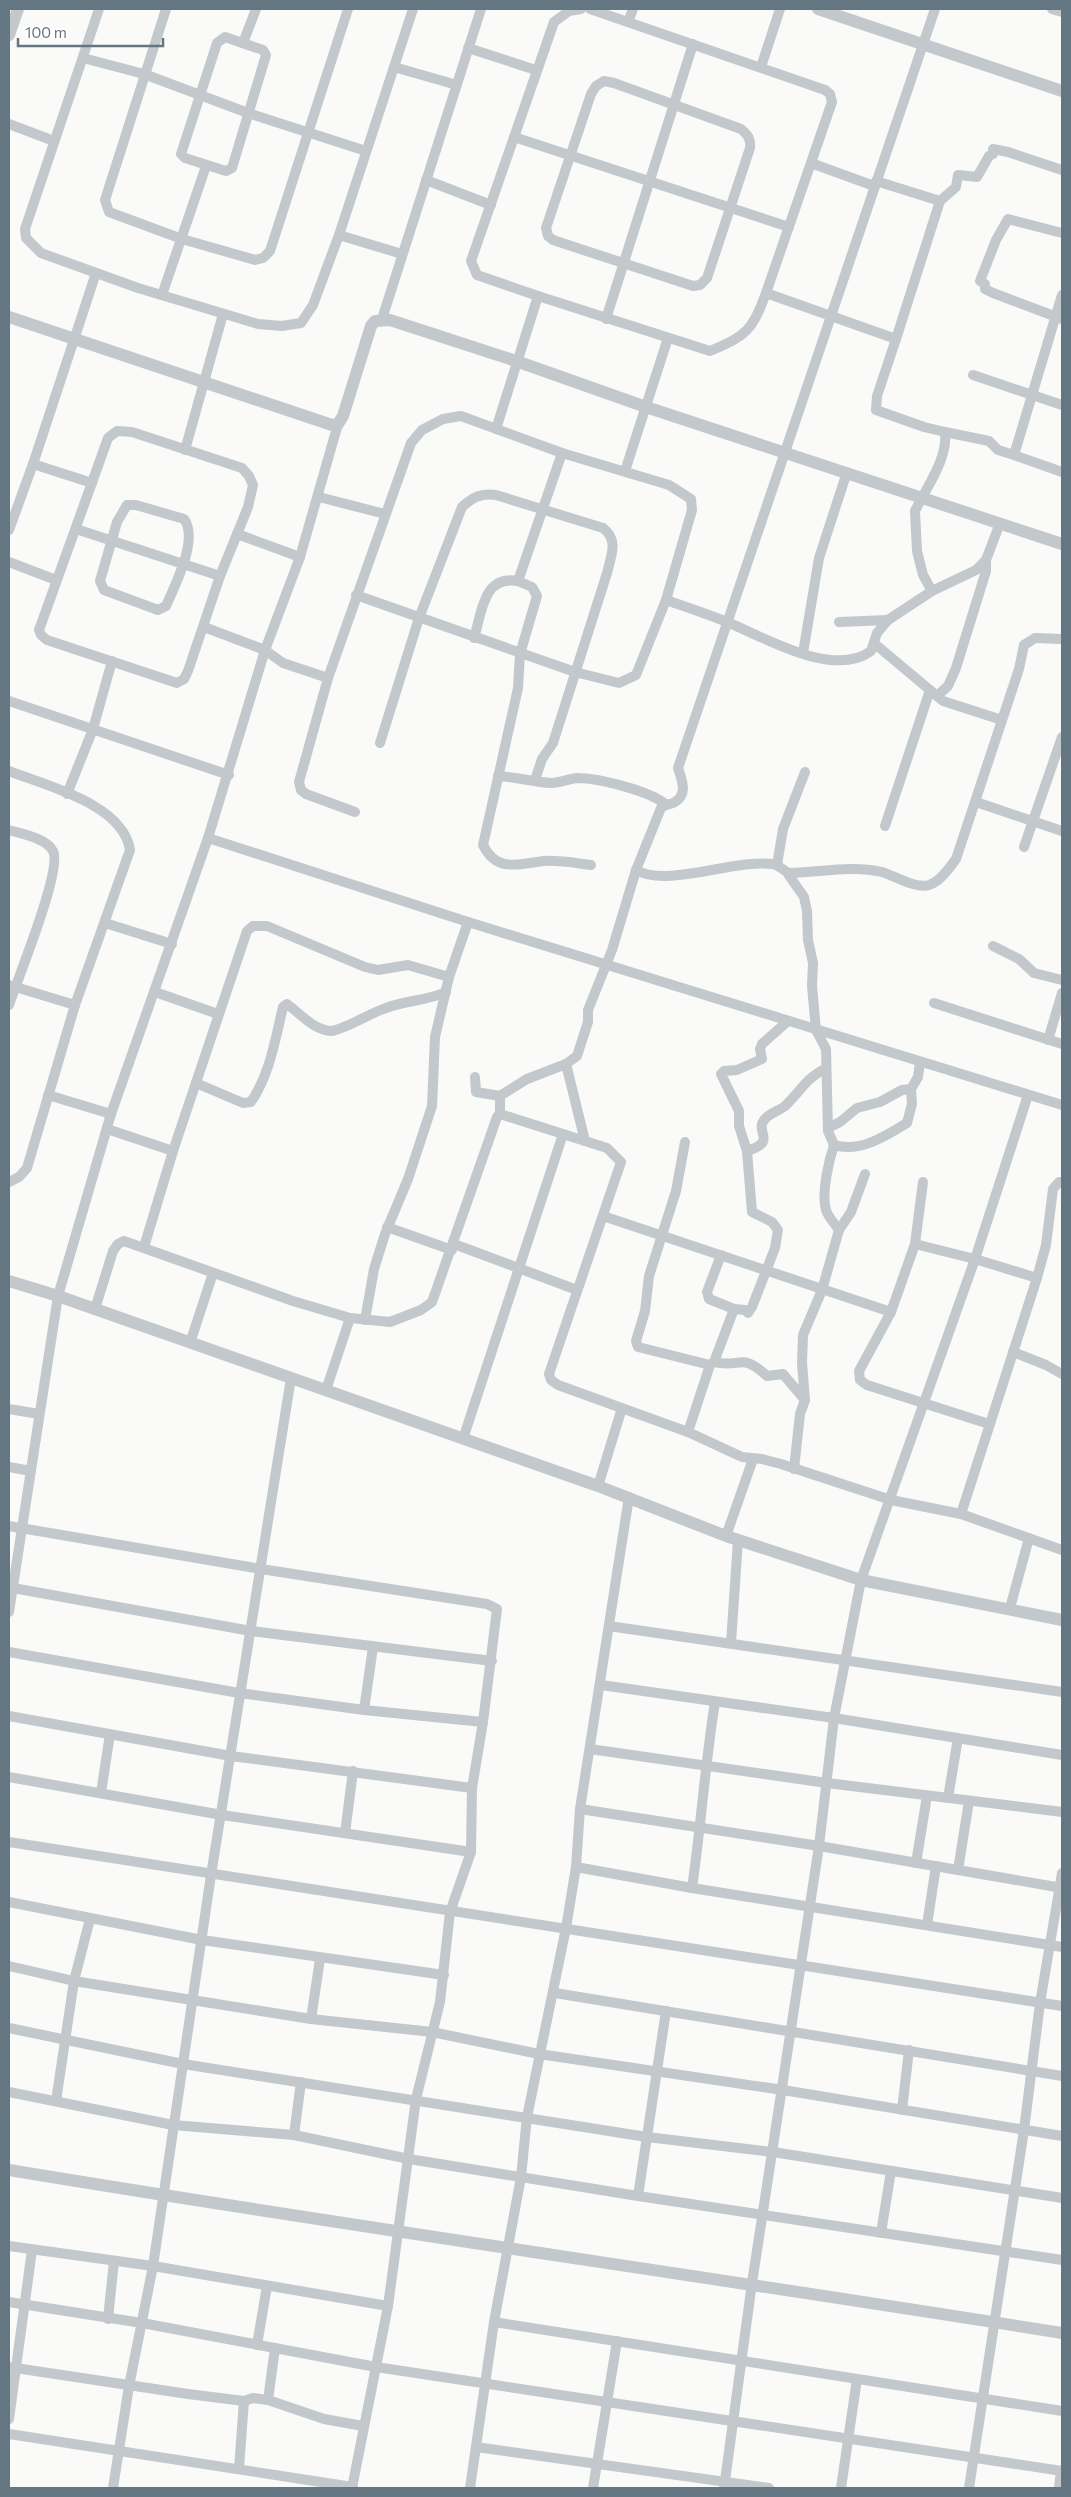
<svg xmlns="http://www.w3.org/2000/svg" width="1071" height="2497" viewBox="0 0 1071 2497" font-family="Commissioner,sans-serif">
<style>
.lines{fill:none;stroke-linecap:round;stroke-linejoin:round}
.minor{stroke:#c3c8cc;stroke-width:10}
.tertiary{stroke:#c3c8cc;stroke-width:12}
</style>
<rect width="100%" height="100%" fill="#fafaf8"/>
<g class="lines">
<g class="minor">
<polyline points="99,9 25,229 26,238 41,253 138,288 258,324 282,326 301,323 313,305 339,235 413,9"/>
<polyline points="166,9 105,200 109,212 182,239 255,260 263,258 270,251 348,9"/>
<polyline points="1052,9 1062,12"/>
<polyline points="628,22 633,9"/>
<polygon points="225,37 263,50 266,55 232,168 226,171 185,158 181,154 217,43"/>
<polyline points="243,43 256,9"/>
<polyline points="468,48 536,70"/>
<polyline points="83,58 144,74 248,113 366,151"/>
<polyline points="394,67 457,85"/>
<polyline points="761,67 780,9"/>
<path d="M604,81L614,83L741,129C748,135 751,139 750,148L707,278L700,285L693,286L553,240L548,236L546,228L591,94L596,86Z"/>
<polyline points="9,124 54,141"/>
<polyline points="514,137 789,227"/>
<polyline points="811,163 874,186"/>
<polyline points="426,180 491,205"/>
<polyline points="876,181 940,201"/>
<polyline points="1062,233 1008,219 996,240 980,281 985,284 985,289 993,293 1062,319"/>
<polyline points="339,235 402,254"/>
<path d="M766,293L896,339L877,396L876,410L924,427L945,432C948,459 927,486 915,511L917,551L923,575L932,591"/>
<polyline points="162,295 206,166"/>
<polyline points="538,296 477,275 471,261 554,22 569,11 581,9"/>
<polyline points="382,319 481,9"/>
<polyline points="606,319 693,44"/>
<polyline points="896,339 940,201 956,187 958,175 977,177 989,156 993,154 993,149 1008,152 1062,170"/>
<polyline points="973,375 1062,405"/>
<path d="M496,429L538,296L710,351C747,335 752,331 766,293L832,102L830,94L825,90L590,9"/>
<polygon points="117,431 132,432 242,468 249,476 253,485 248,507 220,576 188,671 184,679 177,683 47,640 41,635 39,630 108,438"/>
<polyline points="945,432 989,441 998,450 1014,455 1062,295"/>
<polyline points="185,450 223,314"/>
<path d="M562,453L518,581L532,587L537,596L520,654L518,688L483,845C497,873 518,864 544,861C559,860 575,863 591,865"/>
<polyline points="1014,455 1062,472"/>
<polyline points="33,464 92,483"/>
<polyline points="625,471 668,338"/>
<polyline points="319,497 385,514"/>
<path d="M127,505H136L184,519C199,539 175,585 166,606L158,610L104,590L100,581L117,522Z"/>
<polyline points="76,529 220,576"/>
<polyline points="9,530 33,464 96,273"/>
<polyline points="237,534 300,557"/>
<polyline points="9,562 56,580"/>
<path d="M666,600C686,607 707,614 727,622C764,637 833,679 871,651L877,633L888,620L932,591L976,570L986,560L1000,523"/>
<polyline points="839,622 888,620"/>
<polyline points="204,627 265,650 283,663 328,678"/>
<path d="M474,638C482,612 483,575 518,581"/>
<polyline points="875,644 943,701 1002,720"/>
<polyline points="803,653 819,558 847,472"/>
<polyline points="937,696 948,686 956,668 986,571 986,560"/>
<polyline points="9,701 229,775"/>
<path d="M380,743L419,618L462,507C473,497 481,493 496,495L603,528C619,540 611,556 607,573L553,743L542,759L535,780"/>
<path d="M9,771C47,786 123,804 130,850L75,1005L27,1168L19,1177L9,1182"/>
<path d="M498,776C516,777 533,782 551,783C560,783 568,779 577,778C598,778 650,791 665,804"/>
<polyline points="67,794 93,729 112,661"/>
<polyline points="976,802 1062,831"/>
<polyline points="355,812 306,794 301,790 299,782 328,678 411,443 422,430 443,419 461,416 562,453 669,485 691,499 692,510 666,600 636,675 619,683 575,672 356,595"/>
<polyline points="885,826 930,690"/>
<path d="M9,830C22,834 46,838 53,851C63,869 17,980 9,1005"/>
<polyline points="208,838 468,922 1062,1105"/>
<polyline points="1024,847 1062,737"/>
<polyline points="777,865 783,829 805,772"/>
<path d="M636,870C666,888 735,859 772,864C779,864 785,873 791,873C822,872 852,865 882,872C895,876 916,889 929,885C941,881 950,867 956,859L1019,669L1024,645L1035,638L1062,639"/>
<path d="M788,874L804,897L807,911L808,940L813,963L812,986L816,1030L826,1049L828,1131L834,1145C860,1153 886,1136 907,1123L912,1104L911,1089L918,1077L920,1062"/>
<polyline points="105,923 172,944"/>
<polyline points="993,946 1019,959 1034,973 1062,980"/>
<polyline points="9,985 75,1005"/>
<polyline points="155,992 218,1014"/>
<polyline points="934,1003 1062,1044"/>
<polyline points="1048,1040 1062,993"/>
<polyline points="566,1064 585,1141"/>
<path d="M196,1083L243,1103L251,1102C270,1074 275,1040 283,1007L287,1004C301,1014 313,1030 332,1031C350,1027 368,1014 386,1008C406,1000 427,1001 446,992"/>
<polyline points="48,1095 111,1114"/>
<path d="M500,1096L527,1079L566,1064L577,1056L588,1022V1010L612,950L636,870L661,808C665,804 670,805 675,802C688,794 682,780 678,768L935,9"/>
<polyline points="500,1114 607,1148 621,1162 549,1374 551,1380 558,1385 688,1432 742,1457 762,1459 781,1464 891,1500 961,1514 1062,1550"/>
<polyline points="828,1128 840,1122 857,1108 880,1102 902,1090 911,1089"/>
<polyline points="107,1129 173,1151"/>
<polyline points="685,1142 676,1191 649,1276 645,1311 636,1341 638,1347 710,1365"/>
<path d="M834,1145C829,1160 821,1194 826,1210C828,1217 835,1224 839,1230"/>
<path d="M747,1151C779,1141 753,1132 765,1119C770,1113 779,1111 785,1106C799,1093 807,1077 825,1069"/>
<polyline points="603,1216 891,1312"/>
<polyline points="387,1227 452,1250"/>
<polyline points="454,1244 577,1290"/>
<polyline points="915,1244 923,1182"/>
<polyline points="144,1247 173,1151 247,931 253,926 267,926 365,967 378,970 408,965 449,977"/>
<polyline points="95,1309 113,1251 118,1244 124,1241 293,1301 350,1318 390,1322 421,1310 432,1302 497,1117 500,1114 500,1096 476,1092 475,1077"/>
<polyline points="734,1309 745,1310 748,1313 752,1307 775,1248 778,1230 772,1222 752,1212 747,1151 739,1126 739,1111 721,1074 724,1071 737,1070 762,1059 760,1049 762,1044 788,1021"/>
<polyline points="365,1320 374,1269 385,1234 408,1179 432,1106 435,1037 449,977 468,922"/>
<polyline points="190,1343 213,1273"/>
<polyline points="1013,1352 1046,1365 1062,1374"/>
<path d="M714,1362C741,1369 740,1351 767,1376L783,1374L805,1400"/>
<polyline points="326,1390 350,1318"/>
<polyline points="9,1409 39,1414"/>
<polyline points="989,1424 867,1385 860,1380 859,1371 891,1312 915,1244 975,1259 1037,1278"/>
<polyline points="688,1432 710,1365 714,1362 734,1309 709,1299 707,1292 721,1255"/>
<polyline points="463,1439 563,1134"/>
<polyline points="9,1467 31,1471"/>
<polyline points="794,1469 800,1414 805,1400 802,1363 803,1335 822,1290 839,1230 851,1212 865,1174"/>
<polyline points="598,1486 622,1408"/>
<polyline points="961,1514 1037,1278 1046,1245 1053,1189 1059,1182 1062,1182"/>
<polyline points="9,1526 261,1569 487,1604 497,1609 483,1722 472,1788 471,1852 450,1912 440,2002 416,2099 388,2306 352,2488"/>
<polyline points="726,1536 753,1459"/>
<polyline points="13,1588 251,1631 492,1661"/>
<polyline points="1010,1608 1029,1538"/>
<polyline points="9,1612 58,1296 111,1114 208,838 265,650 300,557 338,424"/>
<polyline points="609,1626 1062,1692"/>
<polyline points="731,1643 738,1540"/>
<polyline points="9,1652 239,1693 364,1710 483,1722"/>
<polyline points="601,1685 834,1718 1062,1755"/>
<polyline points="364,1710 373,1647"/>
<polyline points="9,1716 231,1756 472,1788"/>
<polyline points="590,1749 827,1783 1062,1812"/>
<polyline points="9,1777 222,1815 471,1852"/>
<polyline points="101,1793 110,1734"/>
<polyline points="948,1798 958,1738"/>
<polyline points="580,1809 819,1846 1062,1888"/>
<polyline points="345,1833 353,1771"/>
<polyline points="9,1842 1062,2006"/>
<polyline points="916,1863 927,1796"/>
<polyline points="576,1867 692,1888 1062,1947"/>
<polyline points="958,1870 969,1801"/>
<path d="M692,1888C701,1826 705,1764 715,1702"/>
<polyline points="9,1902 202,1940 444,1975"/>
<polyline points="927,1925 936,1866"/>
<polyline points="9,1966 74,1981 192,2000 311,2019 432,2032 539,2054 783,2090 1062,2136"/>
<polyline points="555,1993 1062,2076"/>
<polyline points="311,2019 320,1959"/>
<polyline points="9,2028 183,2064 647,2137 773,2152 1062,2198"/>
<polyline points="9,2092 173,2125 294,2135 409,2159 638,2196 1062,2260"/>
<polyline points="56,2101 74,1981 90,1919"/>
<polyline points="902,2110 909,2050"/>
<polyline points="294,2135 301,2082"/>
<polyline points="638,2196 666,2011"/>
<polyline points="881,2233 891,2171"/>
<polyline points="9,2246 153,2266 388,2306"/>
<polyline points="9,2302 142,2323 376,2367 1062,2471"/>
<polyline points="108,2319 114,2261"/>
<polyline points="494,2322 1062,2411"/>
<polyline points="257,2345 267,2286"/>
<polyline points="9,2367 188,2394 244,2401 253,2398 268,2400 324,2419 363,2426"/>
<polyline points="268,2400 275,2348"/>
<polyline points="9,2419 32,2250"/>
<polyline points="9,2434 353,2487"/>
<polyline points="476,2447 769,2488"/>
<polyline points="239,2468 244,2401"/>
<polyline points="113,2488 129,2386 153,2266 211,1875 291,1378"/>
<polyline points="470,2488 494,2322 521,2177 527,2117 566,1928 576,1867 580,1809 629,1497"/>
<polyline points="593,2488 617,2341"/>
<polyline points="724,2488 752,2283 819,1846 834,1718 861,1580 975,1259 1028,1095"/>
<polyline points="841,2488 857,2379"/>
<polyline points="969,2488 1024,2130 1040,2003 1062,1873"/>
<polyline points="1059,2488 1061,2471"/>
</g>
<g class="tertiary">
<polyline points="818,9 1062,91"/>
<polyline points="9,35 18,9"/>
<polyline points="9,317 332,425 338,424 343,416 371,326 375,321 390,320 516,361 646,407 1062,544"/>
<polyline points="9,1281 58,1296 598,1486 726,1536 861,1580 1062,1620"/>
<path d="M9,2170C359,2228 711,2277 1062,2333"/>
</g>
</g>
<rect width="1071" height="2497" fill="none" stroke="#657683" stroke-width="20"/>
<path d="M18 38v8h145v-8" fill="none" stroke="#657683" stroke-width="2.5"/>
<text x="25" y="38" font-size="15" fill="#657683" stroke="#ffffff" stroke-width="4" paint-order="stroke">100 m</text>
</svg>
